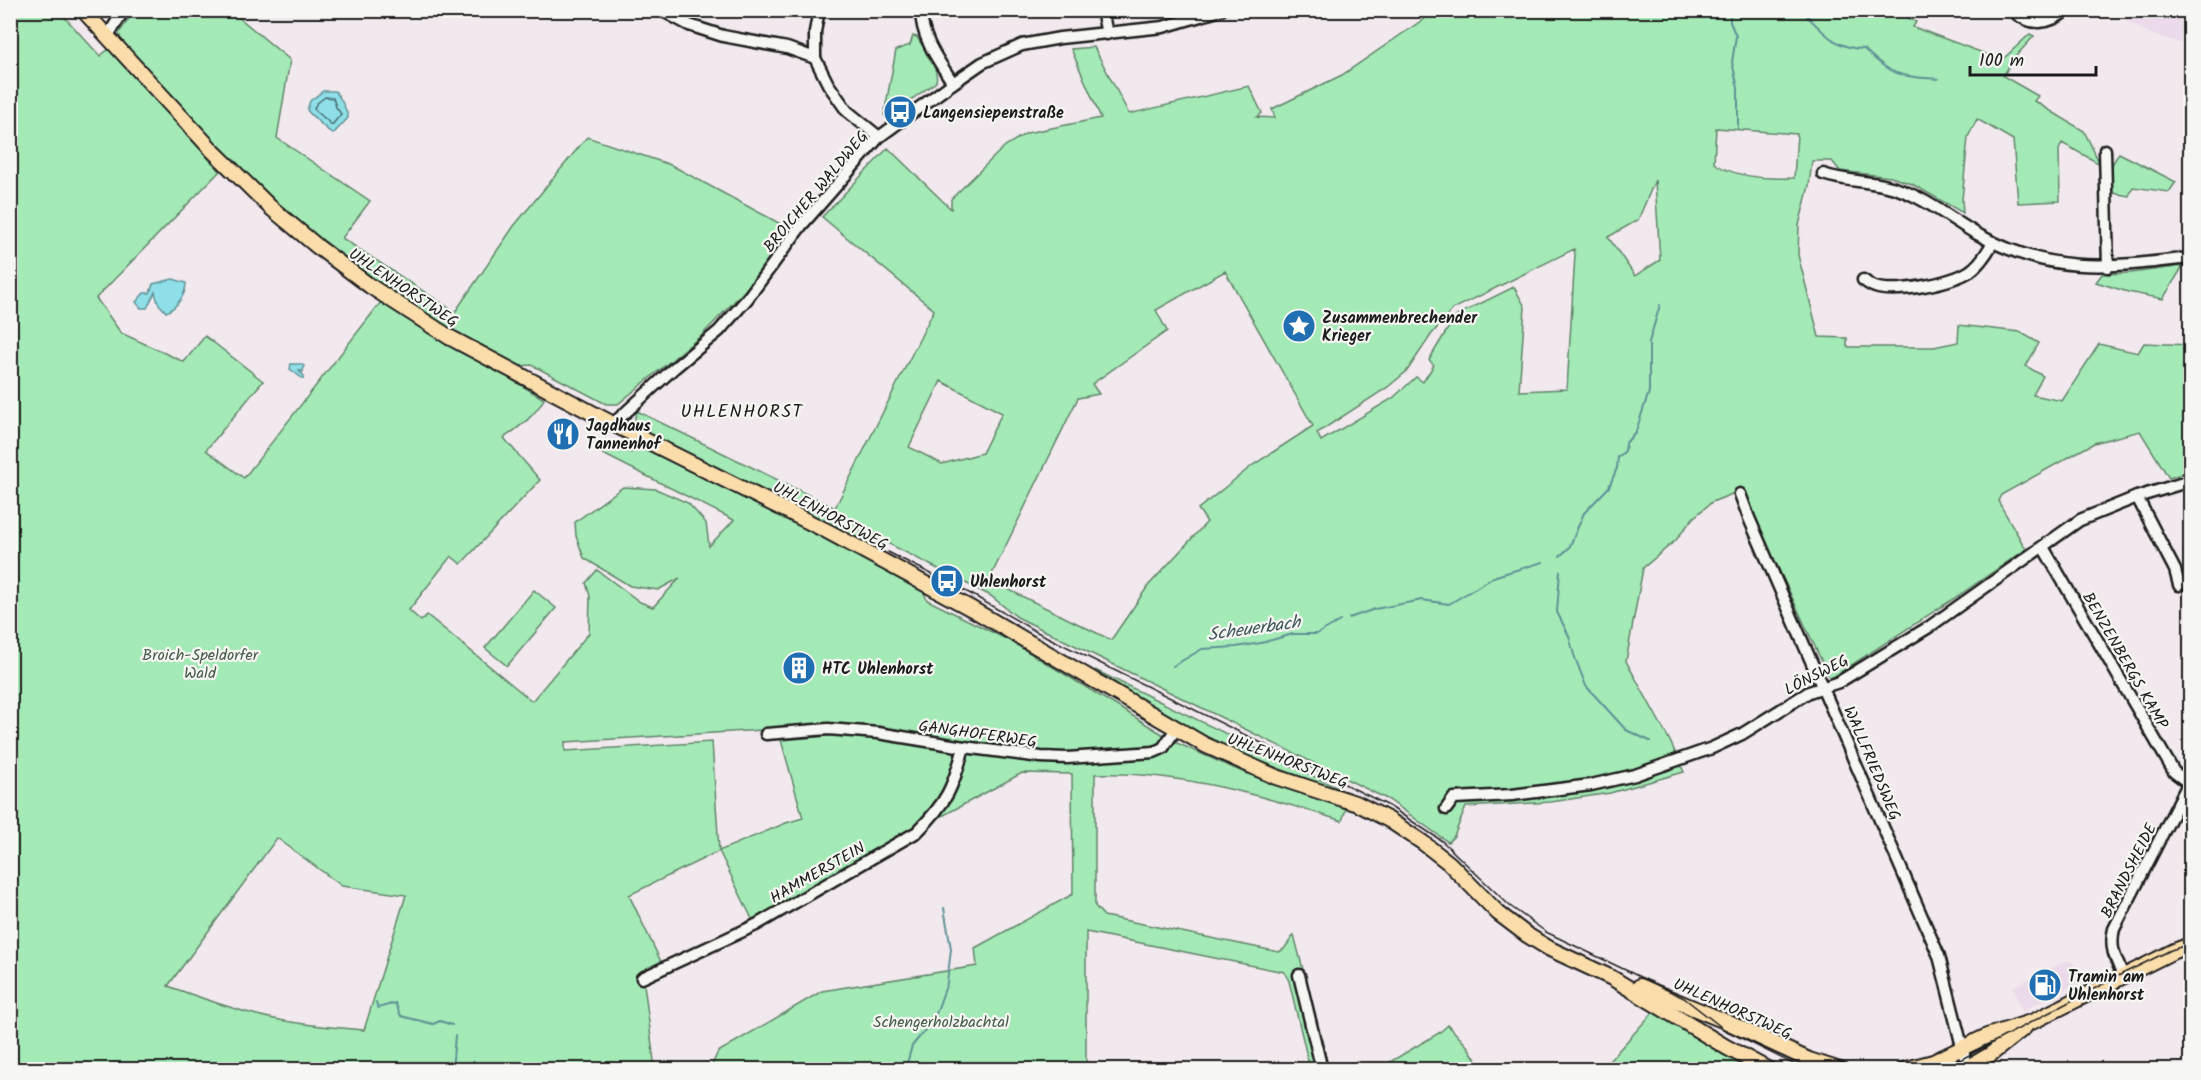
<svg xmlns="http://www.w3.org/2000/svg" width="2201" height="1080" viewBox="0 0 2201 1080" font-family="Kalam,sans-serif">
<style>
.built{fill:#ebdaea}
.green{fill:#a4eab6;stroke:#608369;stroke-width:1.5;fill-rule:evenodd}
.water{fill:#8edfe8;stroke:#609196;stroke-width:1.5}
.lines{fill:none;stroke-linecap:round;stroke-linejoin:round}
.shore{stroke:#4a6a6e;stroke-width:1.5}
.stream{stroke:#609196;stroke-width:2}
.minor-casing{stroke:#1c1c1c;stroke-width:15}
.major-casing{stroke:#1c1c1c;stroke-width:18}
.minor{stroke:#f6f6f2;stroke-width:10}
.major{stroke:#faddab;stroke-width:14}
.tram{stroke:#1c1c1c;stroke-width:1.5}
.labels{text-anchor:middle;stroke-width:4.5;stroke-linejoin:round;paint-order:stroke}
.poi-label{font-size:16px;font-weight:bold;fill:#1c1c1c;stroke:#f6f6f2;text-anchor:start}
.street-label{font-size:16px;fill:#1c1c1c;stroke:#f6f6f2}
.park-label{font-size:16px;fill:#455a4a;stroke:#f6f6f2}
.neighbourhood-label{font-size:18px;letter-spacing:1.5px;fill:#1c1c1c;stroke:#f6f6f2}
.water-label{font-size:18px;font-style:italic;fill:#3e5659;stroke:#f6f6f2}
</style>
<rect width="100%" height="100%" fill="#f1e9ee"/>
<filter id="ink" filterUnits="userSpaceOnUse"><feTurbulence type="fractalNoise" baseFrequency=".0167" numOctaves="2"/><feDisplacementMap in="SourceGraphic" scale="12" xChannelSelector="R" yChannelSelector="G"/><feConvolveMatrix kernelMatrix="1 2 1 2 8 2 1 2 1" color-interpolation-filters="sRGB"/></filter>
<g filter="url(#ink)">
<g class="built">
<polygon points="2111,11 2190,11 2190,46 2148,33"/>
<polygon points="2068,960 2082,970 2076,984 2022,1011 2013,987"/>
</g>
<g class="green">
<path d="M1437,10L1896,11L1916,22L1913,27L2002,60L2030,34L2034,36L2015,57L2003,76L2038,96L2034,101L2084,131L2100,164L2062,143L2059,150L2060,201L2018,203L2013,140L1977,119L1968,137L1962,200L1963,213L1912,184L1891,177L1840,171L1832,161H1812L1809,186L1799,225L1798,255L1819,337L1847,338V347H1934L1958,342L1959,325L2020,332L2039,343L2026,366L2043,376L2033,395L2062,401L2099,344L2138,353L2144,343L2190,345V471L2169,478L2140,431L2094,443L2001,495L1998,501L2026,549L1958,596L1830,679L1742,490L1712,502L1693,518L1676,540L1643,568L1626,661L1670,741L1684,772L1610,793L1551,802L1466,807L1454,836L1448,842L1389,800L1017,617L991,596L860,529L861,537L875,550L639,428C634,422 634,418 637,411L835,508L934,310L822,217L888,148L951,209V199L1005,146L1027,133L1101,118L1071,49L1094,47L1129,114L1249,86L1262,113L1257,117L1275,118L1272,109L1342,75ZM1716,128L1797,134L1794,178C1768,179 1735,178 1714,163ZM1655,180L1660,260L1635,276L1608,237L1638,220ZM1574,249L1575,255L1567,389L1519,391L1525,307L1514,287L1459,314L1453,320L1429,360L1434,365L1423,382L1416,377L1393,398L1321,441L1317,433L1388,387L1407,371L1431,335L1453,309ZM1225,271L1313,426L1253,465L1198,509L1207,522L1148,586L1111,640L989,580L1078,398L1099,394L1092,384L1167,331L1156,310ZM941,381L1002,413L982,453L942,464L909,447Z"/>
<path d="M10,11H59L100,56L109,49L220,171L96,298L121,333L184,362L205,336L263,381L206,450L244,478L381,302L544,399C535,416 519,427 504,438L540,480L461,564L451,556L409,610L421,621L427,615L532,701L589,633L590,596L586,583L597,570L640,602L653,607L680,578L658,590L630,586L584,558L576,536L575,522L623,487L656,489L688,503L706,523L709,546L734,520L601,453L611,443L631,453L637,445L761,504L922,588L927,600L1012,642L1177,743L1247,774L1347,806L1342,821C1264,796 1178,771 1095,774V906L1104,916L1279,952L1284,949L1294,935L1329,1069H1310L1289,981L1284,972L1086,932V1069H710L718,1052L822,991L977,966L975,948L1073,894L1072,774L1022,773L933,821L917,826L902,837L753,921L719,851L629,895L663,966L643,976L655,1069H11ZM829,726L880,729L932,737L929,745L840,735L781,740L803,818L786,823L719,851L712,742L565,751V742ZM277,838L342,886L406,895L364,1030C328,1027 292,1024 257,1015C227,1007 198,997 168,986Z"/>
<path d="M134,11H231L290,60L277,138L370,201L342,238L455,312L514,226L587,137L671,165L790,229L747,288L702,335L618,404H606L532,365L519,366C461,337 404,305 351,265C266,201 194,122 122,44L119,33Z"/>
<path d="M913,36L917,37C924,49 940,69 936,82L908,102L888,120L884,115L896,50L910,45Z"/>
<polygon points="2119,153 2176,182 2169,192 2133,187 2129,196 2113,193 2110,168"/>
<polygon points="2183,266 2163,299 2128,292 2096,282 2102,274 2131,273"/>
<polygon points="534,590 556,608 507,666 485,648"/>
<path d="M1095,670L1350,794C1305,778 1260,763 1217,743C1175,722 1135,695 1095,670Z"/>
<polygon points="1656,1009 1757,1070 1601,1070"/>
<polygon points="1448,1025 1468,1047 1482,1069 1378,1069 1439,1033"/>
</g>
<g class="water">
<path d="M323,91H335C339,95 348,112 348,118L333,134C329,132 309,113 307,110L310,101Z"/>
<path d="M173,279L186,283C186,294 177,308 166,312L158,303L155,292L147,308H141L136,302L144,293H150L153,284Z"/>
<polygon points="291,364 301,364 304,366 303,372 298,370 304,376 303,379 290,369"/>
</g>
<g class="lines">
<polygon class="shore" points="325,97 333,98 336,107 341,114 332,125 314,109 316,104"/>
<g class="stream">
<polyline points="1730,10 1730,22 1736,36 1732,62 1738,88 1738,128"/>
<path d="M1801,10C1822,30 1834,49 1864,49C1893,77 1899,76 1938,79"/>
<polyline points="1560,556 1569,548 1584,513 1609,487 1617,468 1618,457 1625,451 1626,443 1636,431 1649,392 1649,342 1660,305"/>
<polyline points="1560,571 1557,612 1569,636 1574,655 1586,686 1626,730 1650,741"/>
<polyline points="1349,618 1375,609 1422,600 1449,604 1496,576 1543,562"/>
<polyline points="1173,666 1202,649 1236,647 1261,643 1293,634 1317,634 1340,621"/>
<polyline points="376,1002 378,1008 395,1003 401,1016 433,1024 440,1021 452,1025"/>
<polyline points="452,1070 455,1036"/>
<polyline points="905,1070 912,1046 934,1019 947,983 951,949 944,908"/>
</g>
<g class="minor-casing">
<g id="minor">
<polyline points="661,10 689,25 723,36 787,48 815,58"/>
<polyline points="819,10 815,32 815,58 828,84 847,111 879,137"/>
<path d="M921,10C921,38 938,60 953,83"/>
<polyline points="1102,10 1107,34"/>
<path d="M2012,10C2030,27 2049,25 2067,10"/>
<polyline points="107,37 124,10"/>
<polyline points="2105,150 2108,267"/>
<path d="M1823,174C1849,183 1877,180 1903,191C1930,201 1952,220 1977,234C2053,276 2109,267 2190,258"/>
<path d="M1863,280C1866,282 1871,286 1875,287C1896,294 1951,283 1970,271C1980,264 1987,253 1993,242"/>
<polyline points="613,424 673,369 719,331 747,299 801,226 879,137 953,83 982,63 1022,45 1060,38 1163,27 1221,10"/>
<polyline points="1740,494 1749,518 1939,956 1968,1070"/>
<polyline points="2137,497 2175,570 2179,585"/>
<polyline points="2043,547 2174,772 2190,784"/>
<polyline points="766,734 828,729 878,733 964,747 1041,757 1067,758 1154,752 1163,748 1176,729"/>
<polyline points="1446,809 1454,798 1512,795 1591,785 1635,775 1712,748 1742,734 1809,692 1839,682 1929,627 2080,520 2137,497 2190,481"/>
<polyline points="1299,975 1322,1070"/>
<path d="M2124,977C2116,960 2109,948 2114,929L2190,780"/>
<path d="M642,978L756,925L917,832C947,802 953,788 964,747"/>
</g>
</g>
<g class="major-casing">
<g id="major">
<polyline points="83,10 213,151 270,207 318,247 370,286 449,337 613,424 827,531 972,609 1205,745 1276,777 1358,804 1389,820 1422,842 1449,863 1498,913 1527,935 1550,949 1612,978 1726,1047 1769,1070"/>
<polyline points="1640,986 1727,1022 1809,1060 1840,1070"/>
<polyline points="1903,1070 1933,1062 1987,1036 2034,1021 2174,951 2190,945"/>
<polyline points="1964,1070 1991,1054 2025,1027"/>
</g>
</g>
<use href="#minor" class="minor"/>
<use href="#major" class="major"/>
<g class="tram">
<polyline points="888,552 971,594 1035,631 1389,806 1442,841 1510,906 1546,932 1684,998 1725,1030 1805,1070"/>
<polyline points="1941,1070 2122,974 2171,950 2190,944"/>
</g>
</g>
</g>
<defs>
<g id="bus-disc" transform="scale(1.725)"><circle r="9.5" fill="#1f6fb2" stroke="#f6f6f2"/><path d="M-5-6H5V4H4V6H2V4H-2V6H-4V4H-5ZM-3.5-4V0h7V-4ZM-3.5 1.2v1.5H-2V1.2ZM2 1.2v1.5H3.5V1.2Z" fill="#fff"/></g>
<g id="sight-disc" transform="scale(1.725)"><circle r="9.5" fill="#1f6fb2" stroke="#f6f6f2"/><path d="M0-6L1.8-2.2L6-1.7L2.9 1.2L3.7 5.4L0 3.3L-3.7 5.4L-2.9 1.2L-6-1.7L-1.8-2.2Z" fill="#fff"/></g>
<g id="restaurant-disc" transform="scale(1.725)"><circle r="9.5" fill="#1f6fb2" stroke="#f6f6f2"/><path d="M-5-6h1v4h1v-4h1v4h1v-4h1v5L-1.5 .5V6h-2V.5L-5-1ZM5-6V6H3V1.5H1.5Q1.5-4 5-6Z" fill="#fff"/></g>
<g id="building-disc" transform="scale(1.725)"><circle r="9.5" fill="#1f6fb2" stroke="#f6f6f2"/><path d="M-4-6H4V6H1V3H-1V6H-4ZM-2.5-4.3h1.7v1.8h-1.7ZM.8-4.3h1.7v1.8H.8ZM-2.5-1h1.7V.8h-1.7ZM.8-1h1.7V.8H.8Z" fill="#fff"/></g>
<g id="fuel-disc" transform="scale(1.725)"><circle r="9.5" fill="#1f6fb2" stroke="#f6f6f2"/><path d="M-5.5-6h7V0h2V4h1.3V-2.5L3-4.5l.8-.8L6-3V5H2.5V1h-1V6h-7ZM-4.2-4.7v3.2H.2V-4.7Z" fill="#fff"/></g>
</defs>
<g fill-rule="evenodd">
<use href="#bus-disc" x="900" y="112"/>
<use href="#sight-disc" x="1299" y="326"/>
<use href="#restaurant-disc" x="563" y="434"/>
<use href="#bus-disc" x="947" y="581"/>
<use href="#building-disc" x="799" y="668"/>
<use href="#fuel-disc" x="2045" y="985"/>
</g>
<g class="labels">
<g class="poi-label">
<text x="923" y="118">Langensiepenstraße</text>
<text x="1322" y="323">Zusammenbrechender<tspan x="1322" dy="18">Krieger</tspan></text>
<text x="586" y="431">Jagdhaus<tspan x="586" dy="18">Tannenhof</tspan></text>
<text x="970" y="587">Uhlenhorst</text>
<text x="822" y="674">HTC Uhlenhorst</text>
<text x="2068" y="982">Tramin am<tspan x="2068" dy="18">Uhlenhorst</tspan></text>
</g>
<g class="street-label">
<text transform="translate(815 191) rotate(-50)" y="6">BROICHER WALDWEG</text>
<text transform="translate(404 287) rotate(34)" y="6">UHLENHORSTWEG</text>
<text transform="translate(831 515) rotate(28)" y="6">UHLENHORSTWEG</text>
<text transform="translate(2126 660) rotate(60)" y="6">BENZENBERGS KAMP</text>
<text transform="translate(1816 674) rotate(-27)" y="6">LÖNSWEG</text>
<text transform="translate(978 733) rotate(8)" y="6">GANGHOFERWEG</text>
<text transform="translate(1288 760) rotate(21)" y="6">UHLENHORSTWEG</text>
<text transform="translate(1873 763) rotate(67)" y="6">WALLFRIEDSWEG</text>
<text transform="translate(2128 870) rotate(-63)" y="6">BRANDSHEIDE</text>
<text transform="translate(817 872) rotate(-30)" y="6">HAMMERSTEIN</text>
<text transform="translate(1733 1008) rotate(24)" y="6">UHLENHORSTWEG</text>
</g>
<g class="park-label">
<text x="200" y="660">Broich-Speldorfer<tspan x="200" dy="18">Wald</tspan></text>
<text x="941" y="1027">Schengerholzbachtal</text>
</g>
<g class="neighbourhood-label">
<text x="742" y="417">UHLENHORST</text>
</g>
<g class="water-label">
<text transform="translate(1254 628) rotate(-8)" y="6">Scheuerbach</text>
</g>
</g>
<rect width="2201" height="1080" fill="none" stroke="#f6f6f2" stroke-width="36"/>
<rect x="18" y="18" width="2165" height="1044" fill="none" stroke="#1c1c1c" stroke-width="2" filter="url(#ink)"/>
<path d="M1970 66v9h126v-9" fill="none" stroke="#1c1c1c" stroke-width="3"/>
<text x="1979" y="66" font-size="18" fill="#1c1c1c" stroke="#f6f6f2" stroke-width="4.5" paint-order="stroke">100 m</text>
</svg>
